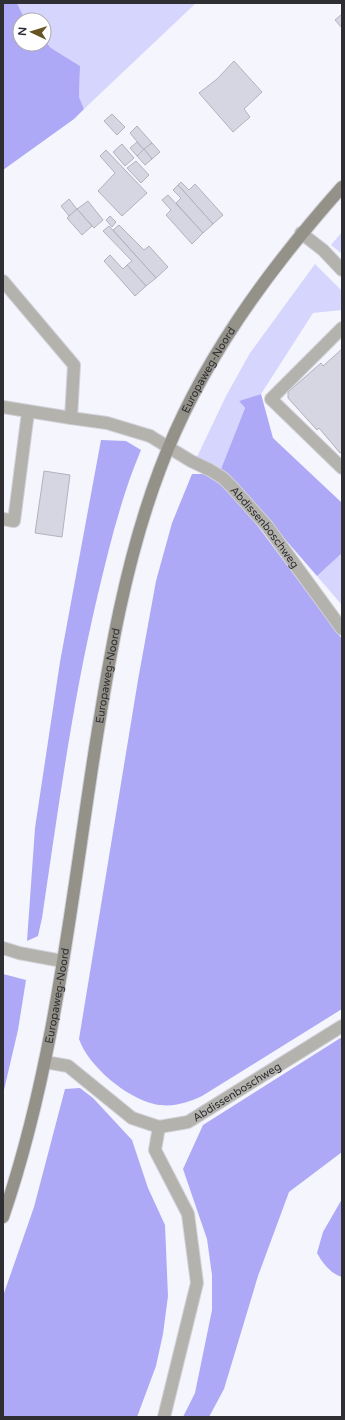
<svg xmlns="http://www.w3.org/2000/svg" width="345" height="1420" viewBox="0 0 345 1420" font-family="'Varela Round',sans-serif">
<style>
.green{fill:#d6d5fe}
.forest{fill:#ada9f6}
.building{fill:#d6d6e3;stroke:#b2b2bf}
.lines{fill:none;stroke-linecap:round;stroke-linejoin:round}
.lane-casing{stroke:#d1d1d9;stroke-width:14}
.street-casing{stroke:#d1d1d9;stroke-width:14}
.secondary-casing{stroke:#d1d1d9;stroke-width:14}
.lane{stroke:#b4b2ad;stroke-width:12}
.street{stroke:#b4b2ad;stroke-width:12}
.secondary{stroke:#949189;stroke-width:12}
.labels{text-anchor:middle;stroke-width:4;stroke-linejoin:round;paint-order:stroke}
.street-label{font-size:11px;fill:#2e2e33;stroke:#fff}
</style>
<rect width="100%" height="100%" fill="#f5f5fd"/>
<g class="green">
<polygon points="17,3 196,3 84,109 79,97 80,66 51,48 44,40 44,20 25,20"/>
<polygon points="342,232 342,251 341,253 331,245"/>
<polygon points="315,264 342,291 342,310 313,313 261,394 239,401 245,408 221,469 197,457 226,396 250,353"/>
<polygon points="342,553 342,605 317,576"/>
</g>
<g class="forest">
<polygon points="3,3 17,3 25,20 20,20 20,44 44,44 44,40 51,48 80,66 79,97 84,109 74,119 3,170"/>
<polygon points="261,394 273,438 342,503 342,553 317,576 231,477 221,469 245,408 239,401"/>
<path d="M101,440L126,441L141,450C121,497 109,548 97,598C72,704 58,811 42,918L38,936L27,941L35,828L60,662Z"/>
<path d="M192,474H206L219,482L248,513L342,639V1009L202,1096C187,1103 171,1108 154,1104C127,1098 88,1066 79,1039L138,680L156,581L172,523Z"/>
<polygon points="3,974 26,980 18,1030 3,1094"/>
<polygon points="342,1037 342,1152 289,1192 258,1276 224,1389 209,1417 183,1417 195,1393 212,1310 212,1275 207,1239 183,1169 203,1125"/>
<polygon points="80,1088 93,1098 132,1140 148,1188 165,1225 168,1296 163,1334 156,1366 137,1417 3,1417 3,1296 34,1207 65,1089"/>
<path d="M342,1199V1277C330,1273 323,1264 317,1253L323,1232Z"/>
</g>
<g class="building">
<polygon points="342,14 342,28 335,20"/>
<polygon points="234,61 262,92 244,109 250,117 233,132 199,93 217,79"/>
<polygon points="112,114 125,127 117,135 104,121"/>
<polygon points="137,126 152,143 144,150 130,133"/>
<polygon points="137,142 144,150 137,156 130,148"/>
<polygon points="152,143 160,152 152,159 144,149"/>
<polygon points="122,144 134,158 125,166 113,152"/>
<polygon points="144,149 152,159 145,165 137,156"/>
<polygon points="106,150 147,193 122,216 98,191 115,173 100,156"/>
<polygon points="136,161 149,175 141,183 127,168"/>
<polygon points="181,182 189,190 195,184 223,215 213,224 178,185"/>
<polygon points="178,185 213,224 203,233 176,203 181,198 173,190"/>
<polygon points="168,195 203,233 192,244 166,215 171,210 162,200"/>
<polygon points="69,199 77,209 69,216 61,206"/>
<polygon points="88,201 103,220 94,228 77,209"/>
<polygon points="77,209 92,226 82,235 67,218"/>
<polygon points="110,216 116,222 112,227 106,220"/>
<polygon points="119,225 144,250 149,246 168,267 156,278 113,230"/>
<polygon points="109,226 156,278 146,286 127,265 132,261 103,231"/>
<polygon points="110,255 123,269 127,265 146,286 135,296 104,261"/>
<polygon points="342,349 342,451 340,453 319,428 317,430 288,398 288,392 321,363 323,366"/>
<polygon points="44,471 70,475 62,537 35,533"/>
</g>
<g class="lines">
<g class="lane-casing">
<g id="lane">
<polyline points="301,233 323,250 342,270"/>
<polyline points="3,281 74,365 71,418 107,423 150,436"/>
<polyline points="342,328 271,399 342,468"/>
<polyline points="3,407 71,418"/>
<polyline points="3,519 14,521 28,412"/>
<polyline points="159,1127 155,1150 188,1214 197,1283 164,1417"/>
</g>
</g>
<g class="street-casing">
<g id="street">
<path id="s1" d="M150,436L191,461L210,470L223,478L232,487L267,526L342,629"/>
<polyline points="3,948 19,953 62,961"/>
<path id="s2" d="M45,1062L68,1066L132,1118L159,1127L188,1122L342,1026"/>
</g>
</g>
<g class="secondary-casing">
<g id="secondary">
<path id="s3" d="M3,1217C54,1068 70,910 94,755C109,659 125,561 160,469C199,364 268,270 342,187"/>
</g>
</g>
<use href="#lane" class="lane"/>
<use href="#street" class="street"/>
<use href="#secondary" class="secondary"/>
</g>
<g class="labels">
<g class="street-label">
<text dy="4" stroke="none"><textPath href="#s3" startOffset="876">Europaweg-Noord</textPath></text>
<text dy="4" stroke="none"><textPath href="#s1" startOffset="149">Abdissenboschweg</textPath></text>
<text dy="4" stroke="none"><textPath href="#s3" startOffset="552">Europaweg-Noord</textPath></text>
<text dy="4" stroke="none"><textPath href="#s3" startOffset="228">Europaweg-Noord</textPath></text>
<text dy="4" stroke="none"><textPath href="#s2" startOffset="221">Abdissenboschweg</textPath></text>
</g>
</g>
<rect width="345" height="1420" fill="none" stroke="#2e2e33" stroke-width="8"/>
<g transform="translate(32 32) rotate(274)"><circle r="19" fill="#ffffff" stroke="#ababad"/>
<path d="M0-3L7 15L0 10L-7 15Z" fill="#665422"/>
<text y="-6" font-size="11" font-weight="bold" text-anchor="middle" fill="#2e2e33">N</text>
</g>
</svg>
